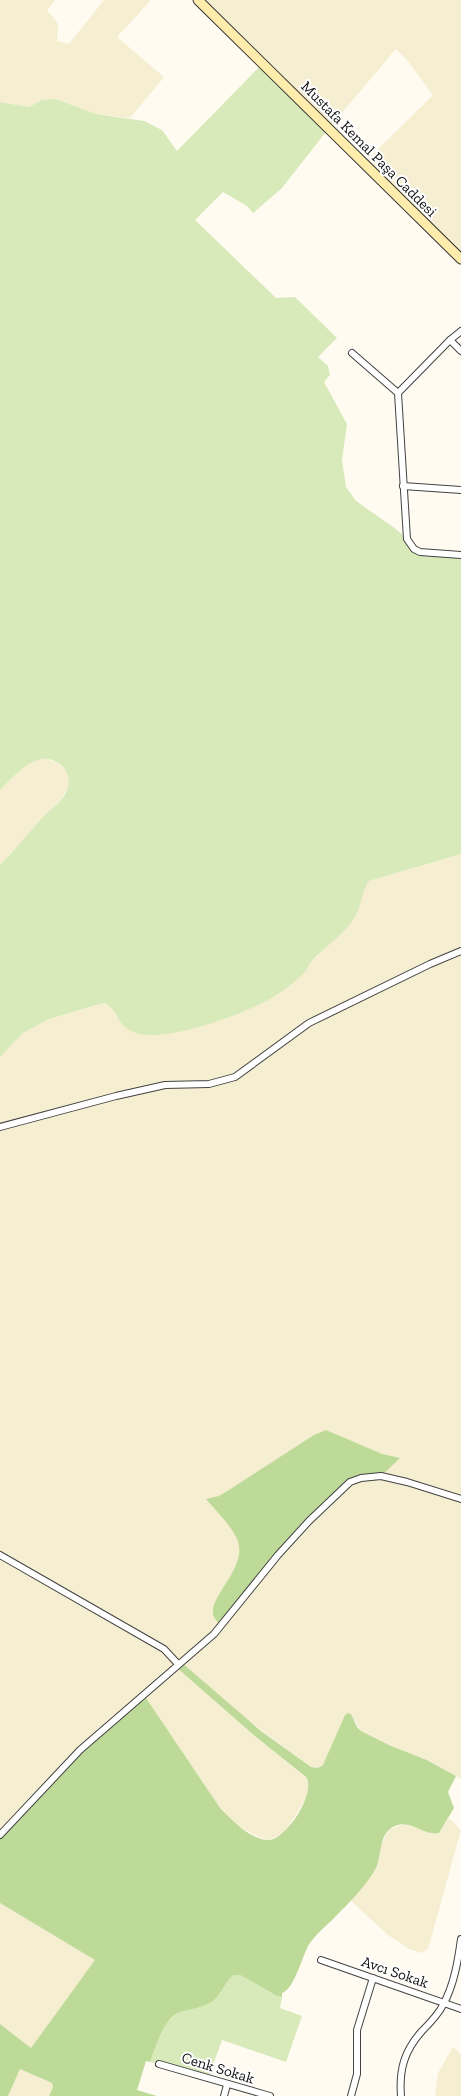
<svg xmlns="http://www.w3.org/2000/svg" width="461" height="2096" viewBox="0 0 461 2096" font-family="'Zilla Slab',serif">
<style>
.farmland{fill:#f5eed1}
.green{fill:#d8eaba}
.forest{fill:#beda99}
.lines{fill:none;stroke-linecap:round;stroke-linejoin:round}
.street-casing{stroke:#424242;stroke-width:8}
.secondary-casing{stroke:#313131;stroke-width:11}
.street{stroke:#fff;stroke-width:6}
.secondary{stroke:#feecac;stroke-width:9}
.labels{text-anchor:middle;stroke-width:4;stroke-linejoin:round;paint-order:stroke}
.street-label{font-size:15px;fill:#0f0f0f;stroke:#fff}
</style>
<rect width="100%" height="100%" fill="#fffbf1"/>
<g class="farmland">
<polygon points="0,0 55,0 47,10 58,24 57,41 69,44 104,0 151,0 117,37 164,77 130,118 96,114 56,99 42,100 29,107 0,102"/>
<polygon points="198,0 461,0 461,259 364,163 433,95 407,60 396,49 329,128"/>
<polygon points="46,758 57,763 67,772 69,778 68,788 61,799 0,865 0,790 24,766 32,761"/>
<polygon points="461,854 461,1779 428,1760 389,1745 361,1731 354,1720 337,1736 323,1765 318,1768 311,1767 176,1667 256,1737 309,1780 310,1785 308,1795 285,1832 269,1840 259,1837 236,1825 220,1808 0,1835 0,1057 23,1033 49,1019 103,1003 111,1006 116,1017 186,1029 230,1017 278,994 305,972 309,964 343,931 363,888 369,881"/>
<polygon points="449,1818 461,1830 428,1949 421,1953 409,1949 388,1935 350,1900 376,1869 381,1845 389,1830 402,1824 439,1833"/>
<polygon points="0,1903 96,1960 31,2048 0,2024"/>
<polygon points="453,2047 461,2054 461,2096 435,2096 438,2073"/>
<polygon points="20,2069 52,2083 53,2087 49,2096 8,2096"/>
</g>
<g class="green">
<path d="M263,63L329,128L282,188L253,213L247,206L223,192L195,220L276,298L295,297L337,338L318,357L328,366L330,375L324,382L347,424L342,460L346,487L356,501L396,529L407,539L414,549L461,555V854L369,881C361,892 362,905 355,917C344,935 324,947 310,963C308,966 307,970 304,973C297,980 287,988 278,994C251,1012 172,1041 140,1034C115,1029 117,1005 103,1003L49,1019L23,1033L0,1057V865C15,850 28,833 43,817C51,809 63,801 67,790C70,782 69,774 63,767C39,744 17,774 0,790V102L29,107L42,100L56,99L96,114L144,121L162,130L177,151Z"/>
<path d="M234,1975H240L277,1996L282,1997L280,2008L302,2016L286,2062L222,2040L208,2079L150,2062C156,2047 164,2017 180,2012C191,2009 203,2008 213,2001C222,1994 225,1981 234,1975Z"/>
</g>
<g class="forest">
<path d="M326,1430L382,1454L400,1458L381,1476L350,1482L309,1521L221,1626C218,1622 213,1618 213,1613C211,1594 249,1566 237,1539C232,1527 215,1509 206,1499L219,1496L229,1490L314,1435Z"/>
<path d="M181,1662L261,1731L311,1767L318,1768L323,1765L345,1715L348,1713L351,1714L357,1727L361,1731L389,1745L427,1760L456,1776L448,1792L454,1808L439,1833C424,1836 410,1819 395,1826C378,1833 382,1856 376,1868C366,1886 349,1903 335,1917C326,1926 315,1935 308,1946C302,1958 294,1989 282,1993V1997L277,1996L240,1975H234C225,1981 222,1994 213,2001C203,2008 191,2009 180,2012C164,2017 156,2047 150,2062L146,2061L137,2090L157,2096H49L53,2087L52,2083L20,2069L8,2096H0V2024L31,2048L95,1960L0,1903V1835L80,1750L144,1695L220,1808C232,1820 250,1840 269,1840C287,1839 317,1791 306,1777L256,1737L176,1667Z"/>
</g>
<g class="lines">
<g class="street-casing">
<g id="street">
<polyline points="461,331 450,340 398,393 407,539 414,549 420,552 461,555"/>
<polyline points="450,340 461,351"/>
<polyline points="352,353 398,393"/>
<polyline points="403,486 461,490"/>
<polyline points="0,1127 116,1096 165,1085 209,1084 235,1077 309,1023 430,964 461,951"/>
<polyline points="0,1555 164,1649 178,1664"/>
<polyline points="0,1835 80,1750 214,1634 278,1555 309,1521 350,1482 361,1478 381,1476 407,1482 461,1499"/>
<polyline points="321,1960 461,2009"/>
<polyline points="159,2064 270,2096"/>
<polyline points="224,2096 227,2085"/>
<polyline points="351,2096 357,2074 357,2030 373,1978"/>
<path d="M401,2096C399,2070 404,2051 422,2031C430,2023 438,2015 443,2005C454,1985 458,1961 461,1939"/>
</g>
</g>
<g class="secondary-casing">
<polyline id="secondary" points="198,0 461,259"/>
</g>
<use href="#street" class="street"/>
<use href="#secondary" class="secondary"/>
</g>
<g class="labels">
<g class="street-label">
<text transform="translate(369 149) rotate(45)" y="5">Mustafa Kemal Paşa Caddesi</text>
<text transform="translate(395 1972) rotate(19)" y="5">Avcı Sokak</text>
<text transform="translate(218 2068) rotate(17)" y="5">Cenk Sokak</text>
</g>
</g>
</svg>
